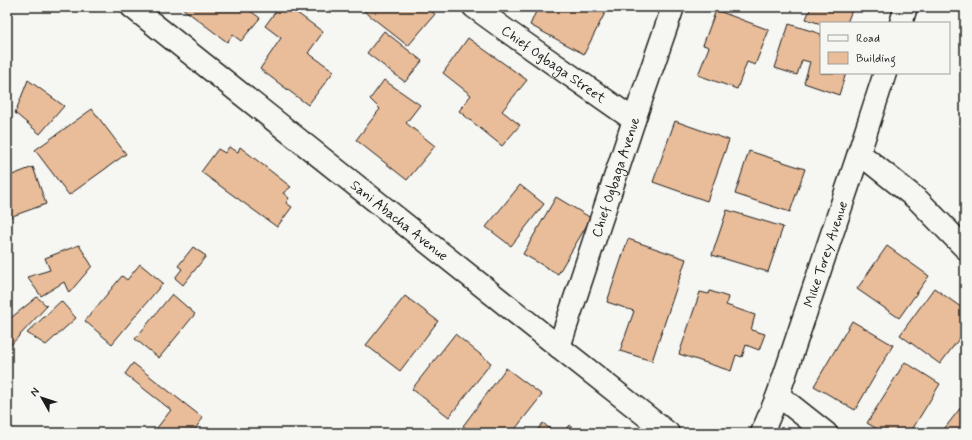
<svg xmlns="http://www.w3.org/2000/svg" width="972" height="440" viewBox="0 0 972 440" font-family="Mynerve,sans-serif">
<style>
.building{fill:#e9bd99;stroke:#1c1c1c}
.lines{fill:none;stroke-linecap:round;stroke-linejoin:round}
.minor-casing{stroke:#1c1c1c;stroke-width:25}
.major-casing{stroke:#1c1c1c;stroke-width:25}
.minor{stroke:#f6f6f2;stroke-width:22}
.major{stroke:#f6f6f2;stroke-width:22}
.labels{text-anchor:middle;stroke-width:3;stroke-linejoin:round;paint-order:stroke}
.street-label{font-size:14px;fill:#1c1c1c;stroke:#f6f6f2}
</style>
<rect width="100%" height="100%" fill="#f6f6f2"/>
<filter id="ink" filterUnits="userSpaceOnUse"><feTurbulence type="fractalNoise" baseFrequency=".025" numOctaves="2"/><feDisplacementMap in="SourceGraphic" scale="8" xChannelSelector="R" yChannelSelector="G"/><feConvolveMatrix kernelMatrix="1 2 1 2 8 2 1 2 1" color-interpolation-filters="sRGB"/></filter>
<g filter="url(#ink)">
<g class="building">
<polygon points="181,7 245,7 260,18 241,41 233,35 227,42"/>
<polygon points="279,7 289,7 323,32 308,53 334,71 308,105 260,69 281,38 265,26"/>
<polygon points="359,7 426,7 435,14 408,46"/>
<polygon points="538,7 608,7 584,54 530,25"/>
<polygon points="811,7 844,7 852,10 847,23 821,23 821,24 806,19"/>
<polygon points="716,10 769,30 755,65 747,62 737,89 698,75 709,47 703,45"/>
<polygon points="789,24 821,34 821,73 846,73 839,95 804,83 810,62 802,60 797,75 775,68"/>
<polygon points="384,31 422,61 405,82 367,53"/>
<polygon points="468,38 527,80 502,111 520,125 502,146 459,111 471,95 443,73"/>
<polygon points="28,80 64,106 40,134 15,113"/>
<polygon points="384,80 420,105 406,123 435,146 407,180 356,140 380,109 370,99"/>
<polygon points="92,109 126,154 69,195 35,150"/>
<polygon points="675,121 729,140 707,201 653,182"/>
<polygon points="229,147 238,152 240,147 291,187 283,193 289,198 286,203 292,207 277,227 201,172 218,149 225,153"/>
<polygon points="749,151 805,169 790,212 735,194"/>
<polygon points="33,167 46,204 7,218 7,177"/>
<polygon points="520,185 544,204 511,246 486,227"/>
<polygon points="556,197 591,218 558,274 523,254"/>
<polygon points="727,210 783,227 768,272 712,255"/>
<polygon points="628,239 686,259 652,361 620,351 634,311 607,302"/>
<polygon points="79,245 92,266 69,293 64,282 41,296 27,277 50,270 45,258"/>
<polygon points="887,246 929,276 899,318 857,289"/>
<polygon points="193,247 206,256 183,285 175,278 182,269 178,266"/>
<polygon points="140,264 163,283 112,344 85,321 122,276 127,280"/>
<polygon points="934,288 965,310 965,331 940,364 900,335"/>
<polygon points="710,291 728,297 726,305 755,315 751,330 765,334 759,350 746,345 742,357 736,355 731,371 679,354 700,292 709,294"/>
<polygon points="172,294 195,314 159,358 135,339"/>
<polygon points="405,296 438,321 400,371 366,345"/>
<polygon points="37,297 47,306 7,349 7,321"/>
<polygon points="61,301 76,318 46,345 27,333"/>
<polygon points="852,321 893,345 855,410 814,386"/>
<polygon points="455,334 491,363 449,417 412,389"/>
<polygon points="905,362 940,384 910,433 884,433 867,423"/>
<polygon points="133,363 203,418 192,433 153,433 171,410 125,374"/>
<polygon points="506,368 542,395 512,433 472,433 463,426"/>
<polygon points="965,402 965,433 941,433"/>
<polygon points="543,423 555,433 535,433"/>
<polygon points="569,425 579,433 563,433"/>
</g>
<g class="lines">
<g class="minor-casing">
<g id="minor">
<path id="s1" d="M132,7L559,347L668,433"/>
<path id="s2" d="M474,7L507,31L634,120"/>
<polyline points="859,153 918,200 965,248"/>
<path id="s3" d="M559,347L634,120L673,7"/>
<polyline points="778,395 826,433"/>
</g>
</g>
<g class="major-casing">
<g id="major">
<polyline points="901,23 906,7"/>
<path id="s4" d="M762,433L778,395L859,153L885,73"/>
</g>
</g>
<use href="#minor" class="minor"/>
<use href="#major" class="major"/>
</g>
</g>
<g class="labels">
<g class="street-label">
<text dy="5" stroke="none"><textPath href="#s2" startOffset="98">Chief Ogbaga Street</textPath></text>
<text dy="5" stroke="none"><textPath href="#s3" startOffset="179">Chief Ogbaga Avenue</textPath></text>
<text dy="5" stroke="none"><textPath href="#s1" startOffset="342">Sani Abacha Avenue</textPath></text>
<text dy="5" stroke="none"><textPath href="#s4" startOffset="190">Mike Torey Avenue</textPath></text>
</g>
</g>
<rect width="972" height="440" fill="none" stroke="#f6f6f2" stroke-width="24"/>
<rect x="12" y="12" width="948" height="416" fill="none" stroke="#1c1c1c" stroke-width="1.5" filter="url(#ink)"/>
<rect x="820" y="22" width="130" height="52" fill="#f6f6f2" stroke="#9f9f9c"/>
<rect x="828" y="35" width="20" height="6" fill="#f6f6f2" stroke="#9f9f9c"/>
<text x="856" y="42" font-size="12" fill="#1c1c1c">Road</text>
<rect x="828" y="52" width="20" height="12" fill="#e9bd99" stroke="#9f9f9c"/>
<text x="856" y="62" font-size="12" fill="#1c1c1c">Building</text>
<g transform="translate(42 398) rotate(309)" stroke="#f6f6f2" stroke-width="3" paint-order="stroke">
<path d="M0-3L7 15L0 10L-7 15Z" fill="#1c1c1c"/>
<text y="-6" font-size="11" font-weight="bold" text-anchor="middle" fill="#1c1c1c">N</text>
</g>
</svg>
